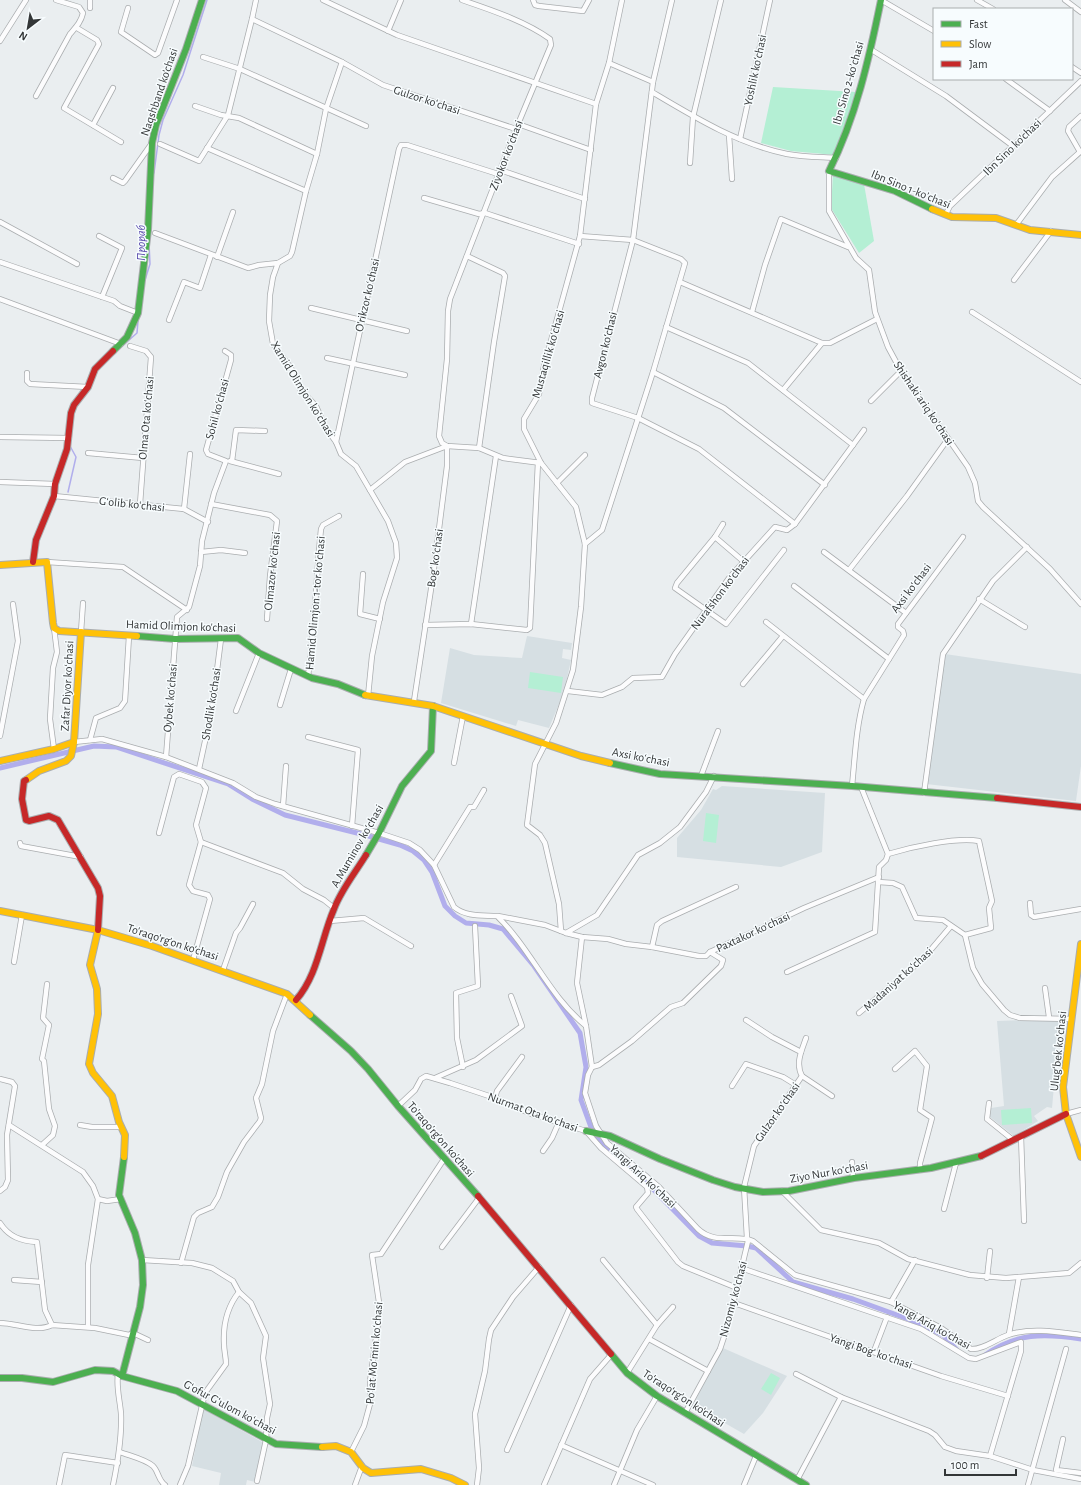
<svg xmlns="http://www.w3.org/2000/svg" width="1081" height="1485" viewBox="0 0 1081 1485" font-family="'Alegreya Sans',sans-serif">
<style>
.built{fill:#d6dfe3}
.green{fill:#b4efd4}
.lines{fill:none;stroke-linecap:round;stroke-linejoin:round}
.stream{stroke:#b1aeec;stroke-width:1.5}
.canal{stroke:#b1aeec;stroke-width:5}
.street-casing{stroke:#aaadaf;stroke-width:6}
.fast-casing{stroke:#aaadaf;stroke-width:8}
.slow-casing{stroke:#aaadaf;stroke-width:8}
.jam-casing{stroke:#aaadaf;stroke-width:8}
.street{stroke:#fcfcfd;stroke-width:4.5}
.fast{stroke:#4caf50;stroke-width:6}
.slow{stroke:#ffc107;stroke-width:6}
.jam{stroke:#c62828;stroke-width:6}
.labels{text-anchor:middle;stroke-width:3;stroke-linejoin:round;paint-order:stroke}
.street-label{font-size:12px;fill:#333637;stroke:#f7fcfe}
.water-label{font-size:13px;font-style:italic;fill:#5241a8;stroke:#f7fcfe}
</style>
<rect width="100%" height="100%" fill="#eaeef0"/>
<g class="built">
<polygon points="527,636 572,643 571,650 563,649 562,658 571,660 564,692 549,728 518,720 516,726 441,703 450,648 474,655 522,658"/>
<polygon points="945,654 1081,674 1081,766 1076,801 926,784"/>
<polygon points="722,786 825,793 822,852 781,867 677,857 677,838 701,810 713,789 716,790"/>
<polygon points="1060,1019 1052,1108 1047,1107 1034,1116 1038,1121 1014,1136 990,1117 991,1108 1004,1106 997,1021"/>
<polygon points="723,1348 787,1376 763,1413 744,1434 693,1405"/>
<polygon points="203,1409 264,1443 255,1482 247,1480 246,1485 219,1485 221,1473 192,1466"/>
</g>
<g class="green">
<polygon points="773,87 856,92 835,155 791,151 761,143"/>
<polygon points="833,174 864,184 874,241 859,253 831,208"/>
<polygon points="530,672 563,677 561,693 528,688"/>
<polygon points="706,813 719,815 716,843 703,841"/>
<polygon points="1031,1108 1032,1123 1002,1125 1001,1110"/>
<polygon points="771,1373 780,1378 771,1395 761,1389"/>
</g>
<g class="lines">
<g class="stream">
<polyline points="154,173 159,135 163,120 183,75 207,0"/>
<polyline points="145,280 150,264 149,243"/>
<polyline points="120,348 137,333 138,321"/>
<polyline points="68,492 76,457 70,446"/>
</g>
<g class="canal">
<polyline points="0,768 94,746 116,747 228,784 252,799 285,815 365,835 400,845 413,851 424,860 432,872 445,906 455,916 466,923 489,925 503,929 534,966 580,1033 586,1067 581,1100 592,1130 599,1141 650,1186 699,1236 712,1243 747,1246 756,1248 793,1282 853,1299 908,1319 943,1335 957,1350"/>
<path d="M985,1355C1017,1333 1043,1333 1081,1339"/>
</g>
<g class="street-casing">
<g id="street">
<polyline points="323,0 397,35 596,104"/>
<path d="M462,0C491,10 525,21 550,39L551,45L516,129L450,299L448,311L447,359L439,436L442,443L447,446L479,448L503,458L541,463"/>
<polyline points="533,0 535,5 539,6 583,11 589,0"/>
<polyline points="672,0 653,82 633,240 592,398 592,403 638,418 699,449 795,524"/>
<polyline points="881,0 934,31"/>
<polyline points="977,0 993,9"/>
<polyline points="1065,0 1081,12"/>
<polyline points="90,8 90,0"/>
<polyline points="128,8 121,32 155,55 158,53 177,0"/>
<polyline points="252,19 256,0"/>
<polyline points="77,28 97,40 99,44 64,108 121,142"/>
<polyline points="388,31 401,0"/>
<polyline points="0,41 26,0"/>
<polyline points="870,49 946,96 1013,146"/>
<polyline points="203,57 240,69 366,126"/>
<polyline points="609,63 653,82"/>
<polyline points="1072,67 1081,73"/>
<polyline points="1006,79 1050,111"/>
<path d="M652,92C694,117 738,144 787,154C803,157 820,157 836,158"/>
<path d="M36,96L70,34C76,27 81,22 83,13L79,7L56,0"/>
<polyline points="195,106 221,115 239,118 317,154"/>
<polyline points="518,124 591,150"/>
<polyline points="93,125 113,88"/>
<polyline points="729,135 732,179"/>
<polyline points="740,139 770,0"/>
<polyline points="160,144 199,161 228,115 252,19 342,62 383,85 516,129"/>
<polyline points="207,148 306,191 317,154 326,109 342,62"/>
<polyline points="690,163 693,117 721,0"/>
<polyline points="500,170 585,199"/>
<polyline points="829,171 829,211 856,258 869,270 875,312 888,347 901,371 968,467 975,483 978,501 983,507 1050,569 1081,604"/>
<polyline points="113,178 123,183 125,181 152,143"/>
<polyline points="424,198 479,214 485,213 579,244"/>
<polyline points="946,214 950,206 1081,81"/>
<polyline points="0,222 77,264"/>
<polyline points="1016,225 1052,177 1080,152 1068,131 1069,127 1081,116"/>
<polyline points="155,233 248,268 259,265 278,263 273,277 270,295 269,321 273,344 291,368 300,389 316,406 325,427 336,442 341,454 356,466 388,521 396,543 397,558 383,602 372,656 368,696"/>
<polyline points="99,236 122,248 102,297"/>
<polyline points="580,236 633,240 681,259 685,263 653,372 602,530 585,544"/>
<polyline points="467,256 503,273 505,276 494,342 479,448"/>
<polyline points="217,257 233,212"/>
<polyline points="0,262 114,301 120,306 138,313"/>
<polyline points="278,263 290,256 292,252 306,191"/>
<polyline points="1014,280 1051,231"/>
<polyline points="680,282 822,343 783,390"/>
<polyline points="0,299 121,344"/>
<polyline points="311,308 407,331"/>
<polyline points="752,312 765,265 781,219 848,247"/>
<polyline points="972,312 1081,382"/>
<polyline points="169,320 184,282 200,288 211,255"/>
<polyline points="666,327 748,363 853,445"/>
<polyline points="822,343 830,343 877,319"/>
<polyline points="130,346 146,351 151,357 140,504"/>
<polyline points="327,358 405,375"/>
<polyline points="653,372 724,408 825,485"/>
<polyline points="27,373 27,381 30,384 88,387"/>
<polyline points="871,401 901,371"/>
<polyline points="0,437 69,438"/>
<polyline points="336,442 399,149 401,145 407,145 498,174"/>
<polyline points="88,453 143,458"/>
<polyline points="230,461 279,474"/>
<polyline points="232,461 236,430 265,431"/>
<polyline points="0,482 55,484"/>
<polyline points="557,483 585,455"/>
<polyline points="370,490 405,462 447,446"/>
<polyline points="54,496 184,509 208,522"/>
<polyline points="211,504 270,515 277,521 270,576 267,619"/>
<polyline points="184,509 190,454"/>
<polyline points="715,537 723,524"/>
<polyline points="201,552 221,550 245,553"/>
<polyline points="824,552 906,613"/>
<polyline points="743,561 715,537 677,583 675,588 726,624 784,550"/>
<polyline points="47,562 123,567 187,610"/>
<polyline points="849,570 907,496 948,439"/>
<polyline points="363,574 360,614 380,619"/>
<polyline points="794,586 889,659"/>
<polyline points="979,599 1025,627"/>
<polyline points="766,622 864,699"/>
<polyline points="471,624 496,456"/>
<polyline points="425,625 471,624 527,630 530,628 538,462"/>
<polyline points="54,628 57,652 53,668 50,719 54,749"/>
<polyline points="81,632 83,603"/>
<path d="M308,676C315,628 316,578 321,529L323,525L339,516"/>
<polyline points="743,684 783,636"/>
<polyline points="568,691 602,695 622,687 633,678 662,677 675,654 729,578 775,527 787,530 795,524 864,430"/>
<polyline points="414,701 433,576 447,466 447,446"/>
<polyline points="280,705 291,669"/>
<polyline points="236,711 259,653"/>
<polyline points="0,736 18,641 13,604"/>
<polyline points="308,737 358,750 352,826"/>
<polyline points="90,740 96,718 120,708 125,701 129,636"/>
<path d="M74,742L102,739L166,757L233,783L256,797L275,804L379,833L409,843L420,850L434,865L454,907C466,917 482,915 497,916C531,949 549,996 586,1026L592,1067L588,1075L585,1093L596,1126L607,1143L659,1187L698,1229C715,1245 735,1234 753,1241L795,1275L891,1302L941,1328L971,1349C983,1350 996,1339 1008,1335C1031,1327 1058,1332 1081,1335"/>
<polyline points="166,757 177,617 189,607 200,566 202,541 214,493 226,461 208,454 206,450 231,360 231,355 225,351"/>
<polyline points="454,763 463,716"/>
<polyline points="199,769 212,709 221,639"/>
<polyline points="701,776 718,731"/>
<path d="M852,786C855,757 856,727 864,699L904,635L903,631L898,627V624L963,537"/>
<polyline points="924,793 943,654 993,581 1027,547"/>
<polyline points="283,806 286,766"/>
<polyline points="159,833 174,777 179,774 202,782 206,788 196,825 201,842 189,885 193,891 208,895 210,899 193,960"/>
<polyline points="201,842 283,873 303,889 324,900 334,908"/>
<polyline points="20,843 21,846 81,857"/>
<path d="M888,854C911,847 956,837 979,841L992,901L989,908L991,928L965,935"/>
<polyline points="434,865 470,807 474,807 484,790"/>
<polyline points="878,882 893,883 902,887 916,918 943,920 965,935 973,968 982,984 1004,1010 1010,1015 1020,1018 1072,1019"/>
<polyline points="1030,903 1031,915 1034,917 1081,909"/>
<polyline points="498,916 545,925 566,933 582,937 608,939 626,944 652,947 699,956 706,956 710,952"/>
<polyline points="330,921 364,918 411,946"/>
<polyline points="561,931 559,904 545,843 540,835 527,825 535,764 556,723 573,670 581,607 585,544 576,507 541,463 524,429 524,419 539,394 544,366 580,236 596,104 609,63 622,0"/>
<polyline points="566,933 597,915 638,855 660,843 680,827 706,792 714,776"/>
<polyline points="582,937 577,983 586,1026"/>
<polyline points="652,947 657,925 662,921 736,887"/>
<polyline points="14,962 22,915"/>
<polyline points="223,970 236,933 240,928 253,904"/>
<polyline points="787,972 875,932 879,867 886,860 888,854 861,787"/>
<polyline points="1045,988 1049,1017"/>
<polyline points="859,1013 923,959 951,926"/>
<polyline points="746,1020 772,1037 801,1052"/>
<polyline points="463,1067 457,1038 456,993 478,986 475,926"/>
<polyline points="592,1067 599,1065 632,1041 671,1007 683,1003 721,966 723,960 710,952 804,908 879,877"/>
<polyline points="895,1069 915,1051 927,1066 920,1110 932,1118 920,1163 920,1170"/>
<polyline points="802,1076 832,1096"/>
<polyline points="435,1078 476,1060 522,1026 511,996"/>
<polyline points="0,1079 12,1082 15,1086 7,1135 8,1180 5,1187 0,1191"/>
<polyline points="732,1086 746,1064 783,1077 796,1085"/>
<polyline points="495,1098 497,1091 522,1057"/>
<polyline points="989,1103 987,1119 1013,1140"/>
<polyline points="398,1106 415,1090 421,1079 426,1076 450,1083 495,1098 534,1115 586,1131 601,1148 647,1187 648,1193 636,1207 637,1209 678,1262 683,1266 737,1288"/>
<polyline points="1066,1114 1081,1110"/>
<polyline points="9,1125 83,1172 93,1186 98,1199 88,1265 88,1327"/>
<polyline points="80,1125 92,1127 121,1127"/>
<polyline points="1021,1136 1024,1221"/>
<polyline points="42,1145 53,1135 55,1126 49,1109 44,1061 42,1059 49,1025 43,1018 47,984"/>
<polyline points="543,1151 552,1138 559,1122"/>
<polyline points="852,1162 853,1178"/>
<polyline points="782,1191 821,1230 879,1243 908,1259 970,1275 1006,1278 1069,1273 1081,1263"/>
<polyline points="98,1199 107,1201 121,1199"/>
<polyline points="944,1209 956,1163"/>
<path d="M0,1223C9,1237 21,1241 37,1242L45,1310L52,1325"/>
<polyline points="442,1247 479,1198"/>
<polyline points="142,1260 192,1263 212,1268 233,1281 239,1292 251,1303 266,1336 263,1358 270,1404 267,1418 266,1440 257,1481"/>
<polyline points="603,1260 657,1325"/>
<polyline points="181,1263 194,1217 198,1213 212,1207 218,1197 227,1172 244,1142 260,1121 261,1118 256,1098 262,1084 273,1031 287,994"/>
<polyline points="741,1268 921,1329 969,1358 976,1359 1021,1342 1021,1351 990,1456"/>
<polyline points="987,1278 990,1251"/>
<polyline points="14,1280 42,1282"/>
<polyline points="891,1302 915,1260"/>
<polyline points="734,1303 941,1376 1008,1396"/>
<path d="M0,1323C17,1323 36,1333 52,1325L95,1328L129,1335L133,1333L148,1340"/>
<polyline points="1009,1334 1019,1277"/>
<polyline points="649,1339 708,1371"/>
<polyline points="874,1351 887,1317"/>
<polyline points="627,1373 657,1325 673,1307"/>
<polyline points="796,1374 841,1397 929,1431 935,1435 945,1447 956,1451 990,1456 1033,1470 1081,1479"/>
<path d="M685,1413L720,1349L728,1325L748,1241L747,1238L744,1187L754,1146L802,1076C795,1063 802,1050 806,1038"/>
<polyline points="1063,1439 1056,1470 1081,1473"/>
<polyline points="561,1445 653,1485"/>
<polyline points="507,1450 571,1305"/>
<path d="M120,1452C130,1456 145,1459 153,1466C159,1472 158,1480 165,1485"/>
<polyline points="351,1452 364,1426 370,1404 370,1381 380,1309 372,1255 381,1254 444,1159"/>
<polyline points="797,1480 841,1397"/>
<polyline points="59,1485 65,1455 118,1463"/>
<path d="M113,1485C118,1461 122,1438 121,1414C120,1400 116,1388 118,1374"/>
<path d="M180,1485L188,1466L205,1393L226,1364C226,1357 224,1351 224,1344C223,1326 227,1307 239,1292"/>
<polyline points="355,1485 362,1466"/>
<polyline points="477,1485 479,1468 475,1414 485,1371 489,1339 491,1330 513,1297 539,1267"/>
<polyline points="544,1485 590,1379 611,1355"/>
<polyline points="614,1485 637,1430 657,1396"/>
<polyline points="744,1485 756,1456"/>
<polyline points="1028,1485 1066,1349"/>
</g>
</g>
<g class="fast-casing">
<g id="fast">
<path d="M881,0C869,59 856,117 829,171L895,191L932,209"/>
<polyline points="113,351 127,337 138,313 148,230 152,143 156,125 186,49 202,0"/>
<polyline points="137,636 175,639 238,638 259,653 312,678 338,684 365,695"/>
<polyline points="610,763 660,774 852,786 997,798"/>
<polyline points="366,855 379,833 402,786 431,751 433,706"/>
<polyline points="310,1015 351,1051 368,1069 398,1106 478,1196"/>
<polyline points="586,1131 610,1136 660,1159 713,1180 735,1187 763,1192 789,1191 854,1178 931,1168 981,1156"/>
<polyline points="611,1354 627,1373 657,1396 806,1485"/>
<polyline points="122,1376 140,1307 143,1285 142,1260 135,1233 119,1195 124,1157"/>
<polyline points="0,1378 22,1378 53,1382 95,1370 113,1371 122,1376 177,1391 276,1444 322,1447"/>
</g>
</g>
<g class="slow-casing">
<g id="slow">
<polyline points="932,209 952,217 996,218 1030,230 1081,235"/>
<polyline points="0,565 47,562 53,623 54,628 59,631 137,636"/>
<polyline points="365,695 433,706 581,756 610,763"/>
<polyline points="0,761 54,749 74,742"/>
<polyline points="26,780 39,771 66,761 71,756 74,742 81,632"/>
<polyline points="0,911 98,930 152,946 287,994 310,1015"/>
<polyline points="98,930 90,965 97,989 98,1014 89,1064 93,1073 112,1096 119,1122 125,1135 124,1157"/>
<polyline points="1081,944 1063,1087 1066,1114 1081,1157"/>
<polyline points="322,1447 336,1446 351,1452 363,1468 371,1473 421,1469 451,1478 465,1485"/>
</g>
</g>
<g class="jam-casing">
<g id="jam">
<polyline points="33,562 36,540 54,496 55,484 67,449 71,413 74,405 88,387 95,369 113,351"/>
<polyline points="26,780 24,781 22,799 26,820 29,821 49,816 58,820 98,888 100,896 98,930"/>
<polyline points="997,798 1081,807"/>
<path d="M296,1000C318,975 321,939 334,909C341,890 355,873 366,855"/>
<polyline points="981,1156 1066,1114"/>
<polyline points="478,1196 611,1354"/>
</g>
</g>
<use href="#street" class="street"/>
<use href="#fast" class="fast"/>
<use href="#slow" class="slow"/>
<use href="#jam" class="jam"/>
</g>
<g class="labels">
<g class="street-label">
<text transform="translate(755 70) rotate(-78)" y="4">Yoshlik koʻchasi</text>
<text transform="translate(848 83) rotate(-74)" y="4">Ibn Sino 2-koʼchasi</text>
<text transform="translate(159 92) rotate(-71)" y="4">Naqshband ko'chasi</text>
<text transform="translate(427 100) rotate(18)" y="4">Gulzor koʻchasi</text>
<text transform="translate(1012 147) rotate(-44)" y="4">Ibn Sino ko'chasi</text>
<text transform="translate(506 155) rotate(-69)" y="4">Ziyokor koʻchasi</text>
<text transform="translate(911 189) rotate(22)" y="4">Ibn Sino 1-koʼchasi</text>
<text transform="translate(367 295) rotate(-77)" y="4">O'rikzor koʻchasi</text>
<text transform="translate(605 345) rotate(-76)" y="4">Avgon koʻchasi</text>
<text transform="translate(548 354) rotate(-74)" y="4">Mustaqillik koʻchasi</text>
<text transform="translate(303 389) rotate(58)" y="4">Xamid Olimjon koʻchasi</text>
<text transform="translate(924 403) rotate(56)" y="4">Shishaki ariq koʻchasi</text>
<text transform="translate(217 409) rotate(-75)" y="4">Sohil koʻchasi</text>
<text transform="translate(146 418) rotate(-85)" y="4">Olma Ota koʻchasi</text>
<text transform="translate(132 504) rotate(6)" y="4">Gʻolib koʻchasi</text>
<text transform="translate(435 558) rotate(-82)" y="4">Bogʻ koʻchasi</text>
<text transform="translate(272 571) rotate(-84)" y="4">Olmazor koʻchasi</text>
<text transform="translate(911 588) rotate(-53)" y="4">Axsi koʻchasi</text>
<text transform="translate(720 593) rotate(-53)" y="4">Nurafshon koʻchasi</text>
<text transform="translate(315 603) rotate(-85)" y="4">Hamid Olimjon 1-tor koʼchasi</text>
<text transform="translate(181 626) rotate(2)" y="4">Hamid Olimjon ko'chasi</text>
<text transform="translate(67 686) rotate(-87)" y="4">Zafar Diyor koʻchasi</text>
<text transform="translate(170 698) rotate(-85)" y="4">Oybek koʻchasi</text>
<text transform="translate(211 704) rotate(-81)" y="4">Shodlik ko‘chasi</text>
<text transform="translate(641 757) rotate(11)" y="4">Axsi koʻchasi</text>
<text transform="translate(357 846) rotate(-60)" y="4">A.Muminov koʻchasi</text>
<text transform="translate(753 932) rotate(-25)" y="4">Paxtakor koʻchasi</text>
<text transform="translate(173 942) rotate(18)" y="4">To'raqo'rg'on ko'chasi</text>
<text transform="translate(898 979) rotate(-42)" y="4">Madaniyat koʻchasi</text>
<text transform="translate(1058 1051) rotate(-84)" y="4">Ulugʻbek koʻchasi</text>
<text transform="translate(533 1112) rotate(20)" y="4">Nurmat Ota koʻchasi</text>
<text transform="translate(777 1112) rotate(-55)" y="4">Gulzor koʻchasi</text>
<text transform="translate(441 1139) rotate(49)" y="4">To'raqo'rg'on ko'chasi</text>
<text transform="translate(829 1172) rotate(-10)" y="4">Ziyo Nur koʻchasi</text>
<text transform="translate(643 1176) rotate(43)" y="4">Yangi Ariq koʻchasi</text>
<text transform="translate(733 1299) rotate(-75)" y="4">Nizomiy koʻchasi</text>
<text transform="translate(932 1325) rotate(29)" y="4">Yangi Ariq koʻchasi</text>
<text transform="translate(871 1351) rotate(19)" y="4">Yangi Bogʻ koʻchasi</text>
<text transform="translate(374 1353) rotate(-85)" y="4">Poʻlat Moʻmin koʻchasi</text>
<text transform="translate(684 1398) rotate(33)" y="4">To'raqo'rg'on ko'chasi</text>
<text transform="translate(230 1407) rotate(28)" y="4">Gʻofur Gʻulom koʻchasi</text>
</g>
<g class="water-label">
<text transform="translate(140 243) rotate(-90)" y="5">Прораб</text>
</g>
</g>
<rect x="933" y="8" width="140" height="72" fill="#f7fcfe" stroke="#a9adae"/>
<rect x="941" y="21" width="20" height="6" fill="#4caf50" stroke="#a9adae"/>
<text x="969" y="28" font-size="12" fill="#333637">Fast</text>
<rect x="941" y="41" width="20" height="6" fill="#ffc107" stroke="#a9adae"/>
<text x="969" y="48" font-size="12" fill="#333637">Slow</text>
<rect x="941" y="61" width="20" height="6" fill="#c62828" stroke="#a9adae"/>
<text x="969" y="68" font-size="12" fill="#333637">Jam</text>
<g transform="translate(28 28) rotate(211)" stroke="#f7fcfe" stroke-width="3" paint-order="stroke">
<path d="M0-3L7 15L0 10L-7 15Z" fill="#333637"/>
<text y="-6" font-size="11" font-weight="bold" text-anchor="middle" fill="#333637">N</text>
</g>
<path d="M945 1469v6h71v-6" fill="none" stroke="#333637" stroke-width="2"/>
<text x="951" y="1469" font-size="12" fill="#333637" stroke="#f7fcfe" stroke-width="3" paint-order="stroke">100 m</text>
</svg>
